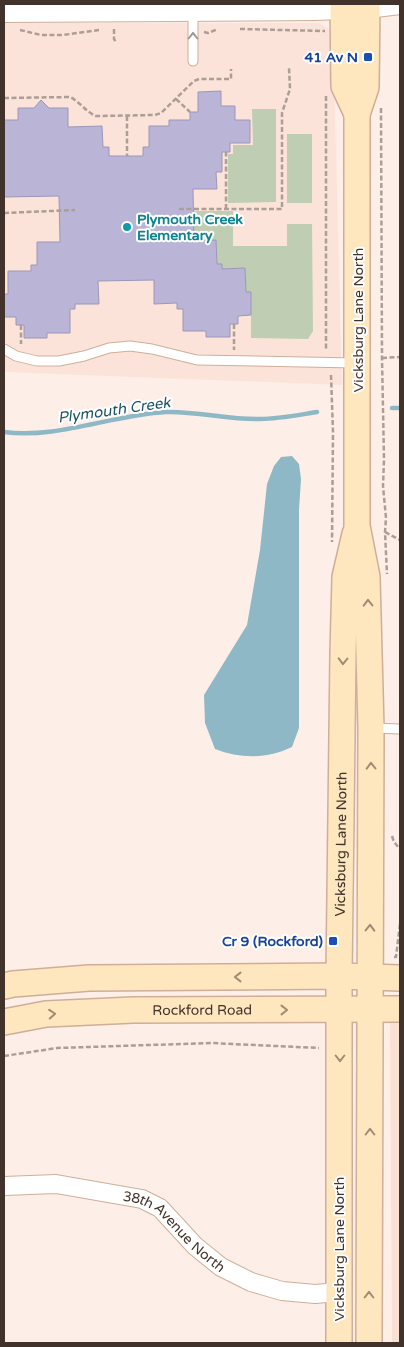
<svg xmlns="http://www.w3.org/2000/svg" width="404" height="1347" viewBox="0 0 404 1347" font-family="'Varela Round',sans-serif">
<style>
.built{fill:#fae1d1}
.education{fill:#fbe3d9}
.green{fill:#bfceb2}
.water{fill:#8eb8c5}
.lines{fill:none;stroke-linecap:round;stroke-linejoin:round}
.stream{stroke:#8eb8c5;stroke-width:4.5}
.building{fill:#bab5d7;stroke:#9c97b8}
.lane-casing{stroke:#cfae99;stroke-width:11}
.street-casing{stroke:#cfae99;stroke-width:20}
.secondary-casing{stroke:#cfae99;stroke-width:28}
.path{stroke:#ac9e96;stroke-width:2.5;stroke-dasharray:5 2.5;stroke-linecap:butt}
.lane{stroke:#fff;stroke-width:9}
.street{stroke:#fff;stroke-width:18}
.secondary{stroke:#fee6be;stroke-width:25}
.oneway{stroke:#a09995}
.oneway2{stroke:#a08c74}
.transit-dot{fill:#1a4fb4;stroke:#fff;stroke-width:2}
.culture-dot{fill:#0f9aa8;stroke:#fff;stroke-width:2}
.labels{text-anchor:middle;stroke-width:4;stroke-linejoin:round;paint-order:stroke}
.transit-label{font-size:14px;font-weight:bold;fill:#164399;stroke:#fff;text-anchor:end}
.culture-label{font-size:14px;font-weight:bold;fill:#0d838f;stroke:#fff;text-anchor:start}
.street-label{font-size:14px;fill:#41332b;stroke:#fff}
.water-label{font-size:15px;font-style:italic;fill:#1a5363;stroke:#fff}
</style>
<rect width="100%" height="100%" fill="#fdefe7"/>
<polygon class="built" points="390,1020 400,1020 400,1343 392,1343"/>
<polygon class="education" points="4,23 319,23 329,29 333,36 342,385 4,372"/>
<g class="green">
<polygon points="252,109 276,109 276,202 228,203 228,154 233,154 233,145 253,145"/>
<rect x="287" y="134" width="25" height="69"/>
<polygon points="193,211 233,211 233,246 287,246 287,224 312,224 313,331 308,339 251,338 251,292 246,292 245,269 222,269 222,264 217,264 216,241 194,241"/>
</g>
<path class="water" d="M292,456L299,464L301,479L299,510V728L292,747C267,759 241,759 215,749L205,723L204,695L247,625L260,550L267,484L274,466L281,457Z"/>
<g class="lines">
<g class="stream">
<polyline points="392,408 400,408"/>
<path d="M4,432C58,439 111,415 166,412C197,411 229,420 260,419C279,419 298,415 317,412"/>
</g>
</g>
<polygon class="building" points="221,91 221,106 235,106 235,120 250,120 250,143 230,143 230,152 222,152 222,172 216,172 217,189 193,189 194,241 216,240 217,264 222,264 222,269 245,268 246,292 251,292 251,315 238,316 238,324 230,324 230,337 206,337 206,331 183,331 183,309 177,309 177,303 154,304 154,280 98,281 99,304 75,304 75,309 70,309 70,333 47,333 47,338 24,338 24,325 16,325 16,317 4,317 4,294 8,294 8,271 31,271 31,265 37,265 37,242 60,242 59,196 4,197 4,120 18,120 18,108 34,108 41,100 49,108 68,108 68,127 102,126 103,147 109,147 109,156 143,156 143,147 149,147 149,126 169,126 169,120 190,120 190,112 198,112 198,92"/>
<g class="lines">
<g class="lane-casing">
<g id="lane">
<polyline points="193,12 193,61"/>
<polyline points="4,349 16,356 37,361 59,361 84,356 109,348 130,346 152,349 197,360 355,363"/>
<polyline points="373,728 400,729"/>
</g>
</g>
<g class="street-casing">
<g id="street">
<polyline points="4,13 315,11 367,9 400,5"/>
<path id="s1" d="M4,1186L56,1184L142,1199L160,1208L195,1246L221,1267L251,1282L282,1291L315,1294L339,1292"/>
</g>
</g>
<g class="secondary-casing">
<g id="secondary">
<polyline points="343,4 344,86 357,114"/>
<polyline points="367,4 366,87 357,114 357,526 367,577 371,728 369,1343"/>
<polyline points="4,986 13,984 89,978 339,976 400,978"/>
<path id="s2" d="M4,1022L46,1014L133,1010L400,1009"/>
<path id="s3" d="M339,1343V976L343,654L345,577L355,534"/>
</g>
</g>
<g class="path">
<polyline points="114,29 114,39 116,42"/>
<polyline points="240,29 325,31"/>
<polyline points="20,30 41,35 63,35 99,30"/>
<polyline points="204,32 208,33 218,29"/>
<polyline points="326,96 326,350"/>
<path d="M4,98L70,97C80,102 86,112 96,116L155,115L161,113L194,81L199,79H231V69"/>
<polyline points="176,99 190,112"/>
<polyline points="381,108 382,358 384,459 383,486 386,518 385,532 387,574"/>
<polyline points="127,116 127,156"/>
<polyline points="179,209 282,209 282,113 290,89 289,68"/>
<polyline points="226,209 226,152"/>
<polyline points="4,213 75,210"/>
<polyline points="234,324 234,350"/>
<polyline points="21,325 21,344"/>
<polyline points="382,358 400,357"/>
<polyline points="331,375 333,432 332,542"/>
<polyline points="385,532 400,540"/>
<polyline points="392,836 394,842 400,849"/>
<polyline points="394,957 396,957 400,924"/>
<polyline points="4,1056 57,1048 211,1043 319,1048"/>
</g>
<use href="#lane" class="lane"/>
<use href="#street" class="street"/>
<use href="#secondary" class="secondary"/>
</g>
<defs><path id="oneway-chevron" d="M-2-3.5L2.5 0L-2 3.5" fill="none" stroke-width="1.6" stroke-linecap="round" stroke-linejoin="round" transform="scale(1.25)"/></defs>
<use class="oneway" href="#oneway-chevron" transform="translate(193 36) rotate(-90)"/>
<g class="oneway2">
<use href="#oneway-chevron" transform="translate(368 603) rotate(-91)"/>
<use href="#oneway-chevron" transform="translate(343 661) rotate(91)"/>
<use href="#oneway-chevron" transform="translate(371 766) rotate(-91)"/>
<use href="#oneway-chevron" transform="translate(370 928) rotate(-89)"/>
<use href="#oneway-chevron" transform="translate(238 977) rotate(180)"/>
<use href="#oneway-chevron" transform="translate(284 1010)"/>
<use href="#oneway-chevron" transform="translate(52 1014) rotate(-4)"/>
<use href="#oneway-chevron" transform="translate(340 1058) rotate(90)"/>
<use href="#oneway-chevron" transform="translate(370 1132) rotate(-90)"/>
<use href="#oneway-chevron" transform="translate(369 1295) rotate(-90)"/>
</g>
<g class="transit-dot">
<rect x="363" y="52" width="10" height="10" rx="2.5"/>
<rect x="328" y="936" width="10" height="10" rx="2.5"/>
</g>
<circle class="culture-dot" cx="127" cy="227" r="5"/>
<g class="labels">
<g class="transit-label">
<text x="358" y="62">41 Av N</text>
<text x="323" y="946">Cr 9 (Rockford)</text>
</g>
<g class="culture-label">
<text x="137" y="224">Plymouth Creek<tspan x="137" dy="16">Elementary</tspan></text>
</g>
<g class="street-label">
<text transform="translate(358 320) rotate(-90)" y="5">Vicksburg Lane North</text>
<text dy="5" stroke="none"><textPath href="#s3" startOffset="499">Vicksburg Lane North</textPath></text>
<text dy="5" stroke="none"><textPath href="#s2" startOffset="199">Rockford Road</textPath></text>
<text dy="5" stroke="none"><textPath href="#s1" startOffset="184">38th Avenue North</textPath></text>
<text transform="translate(339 1249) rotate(-90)" y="5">Vicksburg Lane North</text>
</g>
<g class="water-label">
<text transform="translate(114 410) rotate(-8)" y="5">Plymouth Creek</text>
</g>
</g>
<rect width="404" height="1347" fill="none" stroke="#41332b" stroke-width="10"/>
</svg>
